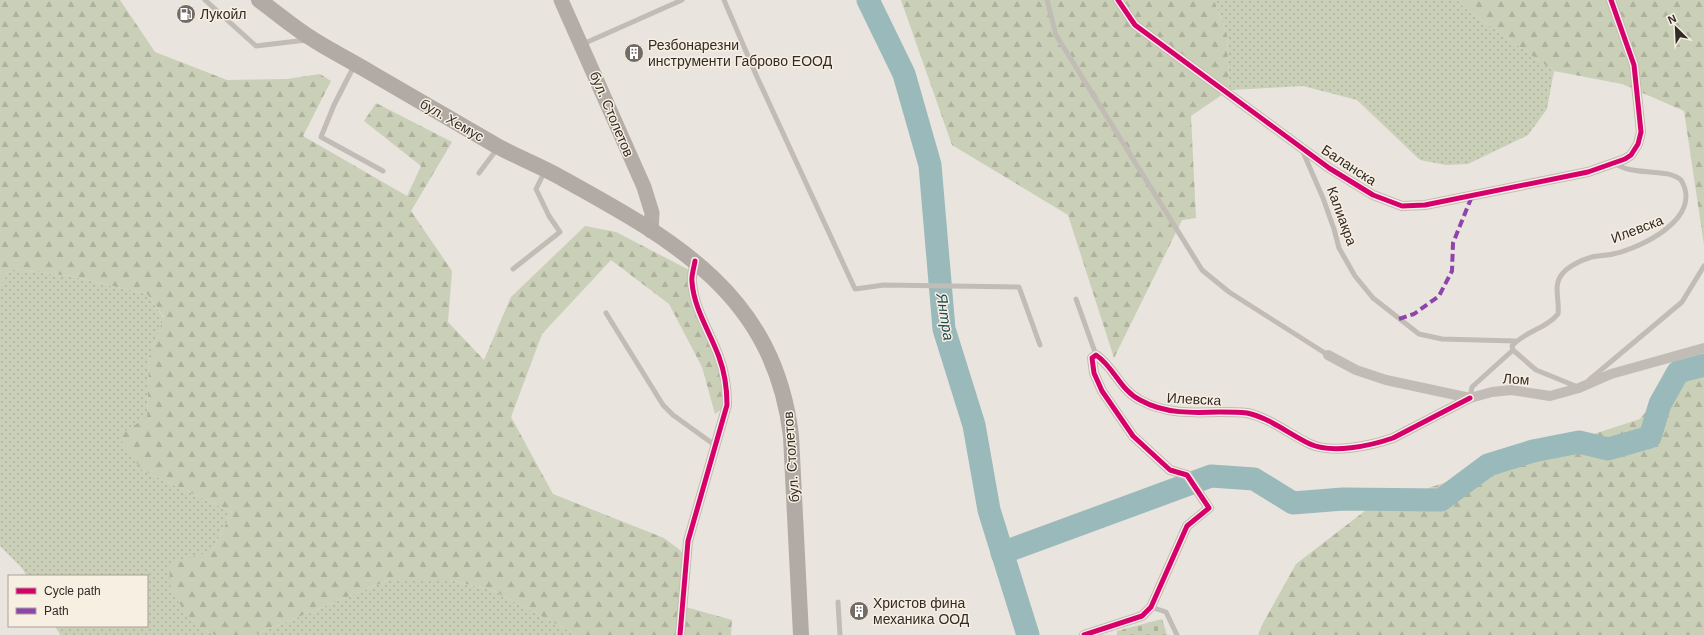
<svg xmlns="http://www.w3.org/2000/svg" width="1704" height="635" viewBox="0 0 1704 635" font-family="Helvetica,sans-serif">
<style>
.grass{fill:url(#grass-dots)}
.forest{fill:url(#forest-firs)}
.cemetery{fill:url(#cemetery-stones)}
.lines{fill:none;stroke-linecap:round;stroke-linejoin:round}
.river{stroke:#9ab9ba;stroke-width:23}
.lane{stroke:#c2bcb6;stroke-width:5}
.street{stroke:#c2bcb6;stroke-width:10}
.secondary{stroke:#b3aca7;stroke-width:15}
.primary{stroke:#b1aaa5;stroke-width:16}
.quiet{stroke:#8e44ad;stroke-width:4;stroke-dasharray:8 4;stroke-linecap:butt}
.cycleway-casing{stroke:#f8efe3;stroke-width:8}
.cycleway{stroke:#d6006c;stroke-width:5}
.labels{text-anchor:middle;stroke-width:3;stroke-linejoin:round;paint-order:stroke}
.poi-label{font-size:14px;fill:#322a25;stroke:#f8efe3;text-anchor:start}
.street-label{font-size:14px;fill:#322a25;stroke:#f8efe3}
.water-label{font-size:15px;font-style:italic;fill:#1d4c51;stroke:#f8efe3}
</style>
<defs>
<pattern id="grass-dots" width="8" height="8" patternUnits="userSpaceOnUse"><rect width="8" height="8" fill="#cacfb7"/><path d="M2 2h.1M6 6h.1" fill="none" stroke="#aeb29d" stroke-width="1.8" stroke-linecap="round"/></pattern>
<pattern id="forest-firs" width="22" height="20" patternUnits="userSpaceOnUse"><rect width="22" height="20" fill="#cacfb7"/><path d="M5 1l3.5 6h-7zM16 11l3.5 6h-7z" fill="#aeb29d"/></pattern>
<pattern id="cemetery-stones" width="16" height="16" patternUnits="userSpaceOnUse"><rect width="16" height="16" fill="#cacfb7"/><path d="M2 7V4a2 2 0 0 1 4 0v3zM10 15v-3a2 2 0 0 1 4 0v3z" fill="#aeb29d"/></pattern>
</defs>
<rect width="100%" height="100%" fill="#e9e4dd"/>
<g class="grass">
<polygon points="1214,0 1457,0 1466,9 1554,71 1547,109 1528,135 1468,164 1446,165 1420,160 1357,100 1303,86 1229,90 1227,35"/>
<polygon points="11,269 70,276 147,294 164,318 149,357 147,417 142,470 232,512 212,551 197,627 215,635 60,635 55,626 147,626 147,576 27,576 22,568 0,546 0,285"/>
<polygon points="389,580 450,580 494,591 577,635 254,635"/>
</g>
<g class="forest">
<polygon points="0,0 120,0 155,52 227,80 287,79 320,74 331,81 303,136 407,196 421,166 364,121 376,103 452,142 411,211 452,271 448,322 484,360 511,297 585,226 616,232 693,272 692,281 719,356 727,405 715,414 702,367 669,304 611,260 542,334 511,417 553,494 664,538 680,550 686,558 682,606 732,620 731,635 577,635 494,591 450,580 389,580 254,635 215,635 197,627 171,592 169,564 212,551 232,512 142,470 118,436 147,417 149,357 164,317 147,294 70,276 11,269 0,285"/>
<polygon points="901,0 1214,0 1227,35 1229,90 1191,116 1196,218 1182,220 1114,358 1068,215 952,145"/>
<polygon points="1457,0 1704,0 1704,245 1684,111 1622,84 1554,71 1466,9"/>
<polygon points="1704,357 1704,635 1258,635 1263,623 1296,564 1370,507 1640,419 1678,372"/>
</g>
<polygon class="cemetery" points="1162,619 1167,635 1117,635 1117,631"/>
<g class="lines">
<g class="river">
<polyline points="868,0 904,74 930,165 944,329 974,425 989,510 1028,635"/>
<polyline points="1002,553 1211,476 1254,479 1293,503 1343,499 1441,500 1488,465 1533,451 1579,442 1608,449 1650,437 1660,404 1678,372 1704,365"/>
</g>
<g class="lane">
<polyline points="205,0 256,46 306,40"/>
<polyline points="724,0 757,77 855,289 884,285 1019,287 1040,345"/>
<polyline points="1047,0 1056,35 1202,270 1229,292 1328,355"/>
<polyline points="583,44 682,0"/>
<polyline points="354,66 334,105 321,137 383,171"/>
<polyline points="1303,152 1323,198 1334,229 1339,248 1355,276 1373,298 1419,334 1442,339 1515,341"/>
<polyline points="479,173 497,149"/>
<polyline points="513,269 560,232 549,216 536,189 545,171"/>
<polyline points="1076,299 1096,355"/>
<polyline points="606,313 663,405 673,415 716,446"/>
<polyline points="1589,380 1682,302 1704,266"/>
<path d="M1578,387L1536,370L1513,350L1512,346C1523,332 1546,329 1558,314C1560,299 1552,285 1563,273C1568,267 1581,260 1589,258C1596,255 1605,256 1613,254C1641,248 1704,218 1681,180C1667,167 1632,177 1615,163"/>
<polyline points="1470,398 1472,387 1513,350"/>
<polyline points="838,602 840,635"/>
<polyline points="1151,607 1166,612 1177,635"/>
</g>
<g class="street">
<polyline points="1118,0 1135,25 1329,168 1373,195 1402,206 1425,205 1588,172 1625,159 1631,155 1638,144 1641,132 1634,65 1611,0"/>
<polyline points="1328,355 1356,370 1386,380 1470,398 1492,392 1511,390 1550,396 1579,388 1611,374 1704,348"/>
<path d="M680,635L688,541L727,405C727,388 725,373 719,357C710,332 694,309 692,282C691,276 694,268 695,261"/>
<path d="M1084,635L1142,616L1151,607L1187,526L1209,508L1187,475L1170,470L1133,436L1102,391L1094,373L1092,358L1096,355C1114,367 1120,390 1140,400C1165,414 1192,413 1220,412C1229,412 1238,412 1247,413C1270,418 1289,434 1310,444C1332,454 1370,446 1393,438L1470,398"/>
</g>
<polyline class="secondary" points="561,0 644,187 652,213 651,231"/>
<path class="primary" d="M259,0C277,13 294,28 314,40C333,52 353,62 373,74C414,98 455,122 497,146C517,157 538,165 558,176C672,239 774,293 791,436L801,635"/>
<polyline class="quiet" points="1399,319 1414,314 1439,296 1452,271 1453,243 1472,196"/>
<g class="cycleway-casing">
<g id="cycleway">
<polyline points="1118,0 1135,25 1329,168 1373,195 1402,206 1425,205 1588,172 1625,159 1631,155 1638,144 1641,132 1634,65 1611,0"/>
<path d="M680,635L688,541L727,405C727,388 725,373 719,357C710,332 694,309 692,282C691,276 694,268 695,261"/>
<path d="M1084,635L1142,616L1151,607L1187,526L1209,508L1187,475L1170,470L1133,436L1102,391L1094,373L1092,358L1096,355C1114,367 1120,390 1140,400C1165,414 1192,413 1220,412C1229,412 1238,412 1247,413C1270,418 1289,434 1310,444C1332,454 1370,446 1393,438L1470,398"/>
</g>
</g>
<use href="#cycleway" class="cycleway"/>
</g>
<defs>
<g id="fuel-disc" transform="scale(1)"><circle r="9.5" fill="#726b65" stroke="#f8efe3"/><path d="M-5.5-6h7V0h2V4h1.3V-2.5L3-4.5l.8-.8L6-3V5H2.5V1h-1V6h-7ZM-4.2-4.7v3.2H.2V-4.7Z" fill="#fff"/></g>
<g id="building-disc" transform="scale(1)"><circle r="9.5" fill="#726b65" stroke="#f8efe3"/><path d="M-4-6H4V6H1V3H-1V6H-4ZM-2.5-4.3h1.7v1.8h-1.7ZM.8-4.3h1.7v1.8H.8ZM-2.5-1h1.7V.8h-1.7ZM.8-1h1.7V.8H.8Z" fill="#fff"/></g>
</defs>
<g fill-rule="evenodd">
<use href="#fuel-disc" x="186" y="14"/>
<use href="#building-disc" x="634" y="53"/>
<use href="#building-disc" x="859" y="611"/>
</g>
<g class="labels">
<g class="poi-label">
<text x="200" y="19">Лукойл</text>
<text x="648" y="50">Резбонарезни<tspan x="648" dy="16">инструменти Габрово ЕООД</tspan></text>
<text x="873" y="608">Христов фина<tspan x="873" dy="16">механика ООД</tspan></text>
</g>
<g class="street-label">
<text transform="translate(612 114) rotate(67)" y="5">бул. Столетов</text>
<text transform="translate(452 120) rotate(30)" y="5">бул. Хемус</text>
<text transform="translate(1349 165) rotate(33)" y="5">Баланска</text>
<text transform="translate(1342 216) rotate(70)" y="5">Калиакра</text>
<text transform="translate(1637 229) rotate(-21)" y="5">Илевска</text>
<text transform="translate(1516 379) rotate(3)" y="5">Лом</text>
<text transform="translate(1194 399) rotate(3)" y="5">Илевска</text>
<text transform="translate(791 457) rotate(-94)" y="5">бул. Столетов</text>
</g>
<g class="water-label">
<text transform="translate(945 317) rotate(81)" y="5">Янтра</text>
</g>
</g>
<rect x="8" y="575" width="140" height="52" fill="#f8efe3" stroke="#a9a097"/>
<rect x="16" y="588" width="20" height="6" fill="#d6006c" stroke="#a9a097"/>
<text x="44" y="595" font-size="12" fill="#322a25">Cycle path</text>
<rect x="16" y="608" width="20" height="6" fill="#8e44ad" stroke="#a9a097"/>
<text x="44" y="615" font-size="12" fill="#322a25">Path</text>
<g transform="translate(1676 28) rotate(336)" stroke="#f8efe3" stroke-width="3" paint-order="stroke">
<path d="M0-3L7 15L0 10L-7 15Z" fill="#322a25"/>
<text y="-6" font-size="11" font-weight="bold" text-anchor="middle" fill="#322a25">N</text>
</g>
</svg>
